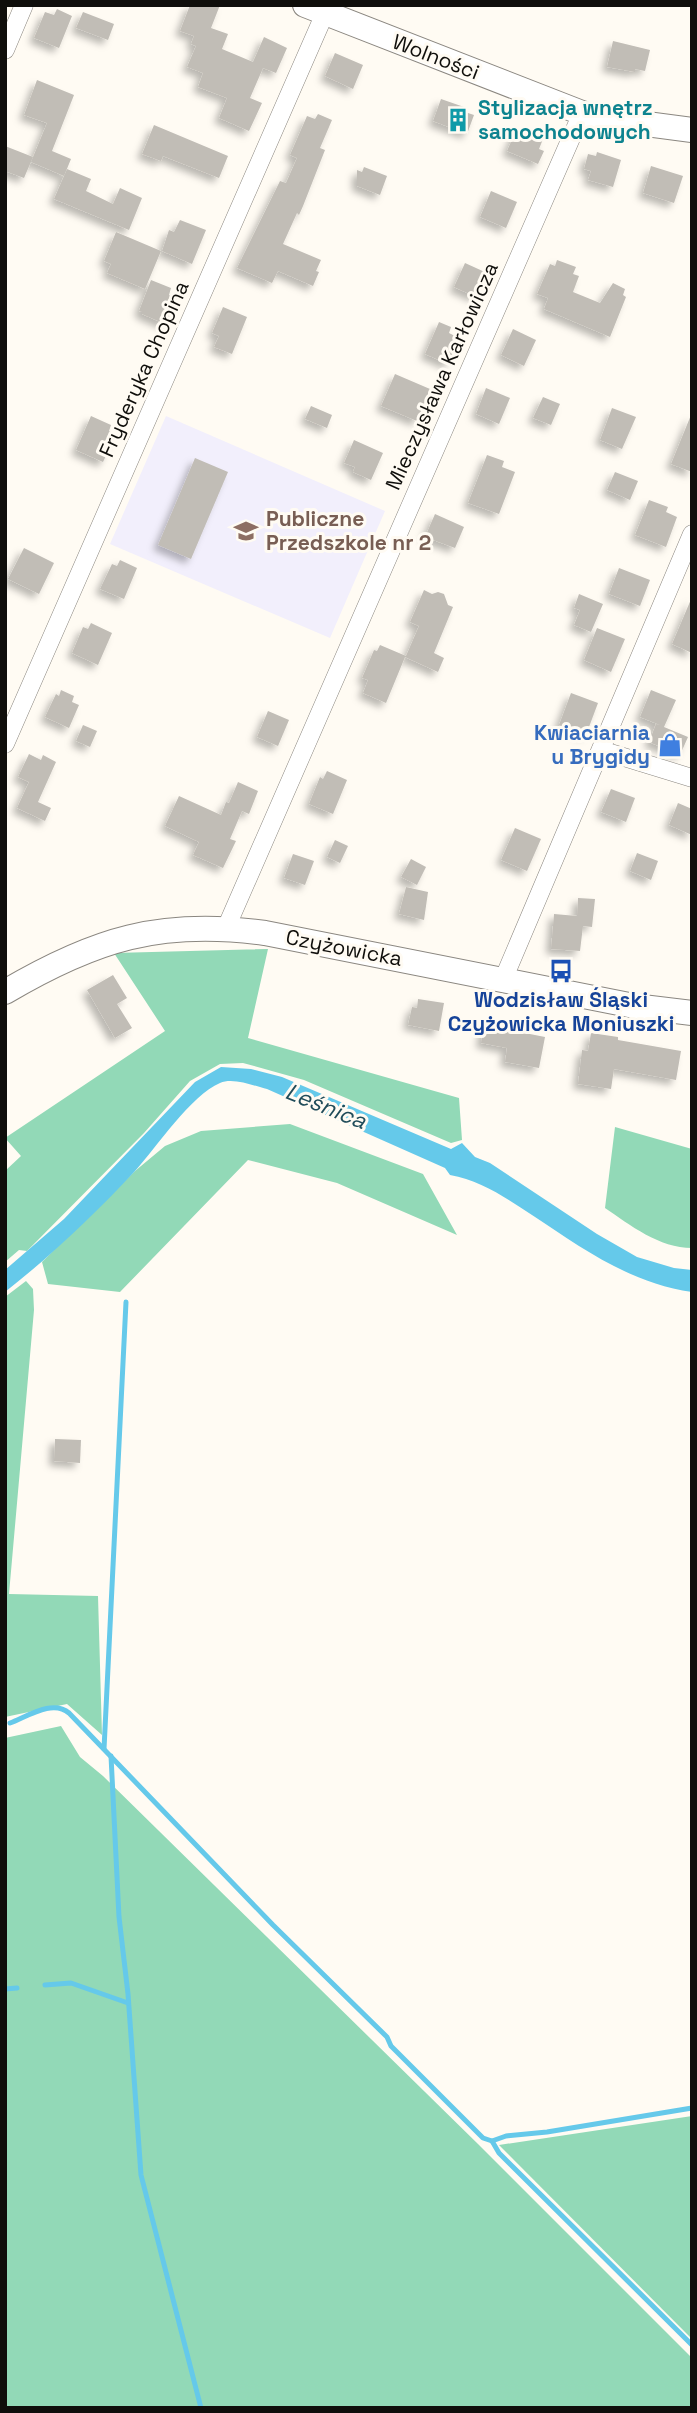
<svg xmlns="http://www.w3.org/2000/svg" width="697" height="2413" viewBox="0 0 697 2413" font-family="'Space Grotesk',sans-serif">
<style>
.education{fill:#f2effc}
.green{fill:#92d9b7}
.water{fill:#65c9ea}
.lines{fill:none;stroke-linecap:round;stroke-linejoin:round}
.stream{stroke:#65c9ea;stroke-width:5}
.building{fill:#c1bdb6;filter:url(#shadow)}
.street-casing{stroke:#8b8780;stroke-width:19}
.secondary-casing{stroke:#8b8780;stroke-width:26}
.street{stroke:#fff;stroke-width:18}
.secondary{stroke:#fff;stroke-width:24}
.labels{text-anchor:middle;stroke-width:6;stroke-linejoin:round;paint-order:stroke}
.street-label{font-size:21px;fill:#0f0e0b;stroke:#fffbf3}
.culture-label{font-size:21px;font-weight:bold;fill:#0d838f;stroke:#fffbf3;text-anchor:start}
.education-label{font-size:21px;font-weight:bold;fill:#785e54;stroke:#fffbf3;text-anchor:start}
.shop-label{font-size:21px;font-weight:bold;fill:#366cbe;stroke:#fffbf3;text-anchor:end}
.transit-label{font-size:21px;font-weight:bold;fill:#164399;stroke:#fffbf3}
.water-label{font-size:23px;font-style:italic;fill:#204c5a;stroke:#fffbf3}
</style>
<defs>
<filter id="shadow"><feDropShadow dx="-5" dy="5" stdDeviation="3.5" flood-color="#0004"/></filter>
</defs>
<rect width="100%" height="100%" fill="#fffbf3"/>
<polygon class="education" points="166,416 385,511 330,638 110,544"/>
<g class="green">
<polygon points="268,949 248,1038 459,1098 462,1140 451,1143 304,1080 243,1063 220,1064 190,1081 144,1133 27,1251 19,1250 5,1262 5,1171 21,1156 5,1138 165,1031 114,953"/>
<polygon points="290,1124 423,1174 457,1235 337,1183 248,1160 120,1292 48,1284 42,1262 135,1171 165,1146 201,1131"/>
<path d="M615,1127L692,1149V1248C659,1248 630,1225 605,1208Z"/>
<polygon points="26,1281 33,1289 34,1310 9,1594 98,1596 102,1735 67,1704 5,1717 5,1297"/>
<polygon points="61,1726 80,1757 103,1776 478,2144 692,2358 692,2408 5,2408 5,1738"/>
<polygon points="692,2116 692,2339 499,2145"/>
</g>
<path class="water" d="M221,1067L251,1069L282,1077L451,1149L462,1143L475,1157L490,1163L597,1234L637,1257L674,1268L692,1270V1292C630,1283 583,1249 532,1215C507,1199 481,1180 450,1175L445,1168L267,1089C254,1086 233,1077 220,1083C191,1095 157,1147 135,1171C94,1215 52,1255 5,1292V1270L64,1219L195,1082Z"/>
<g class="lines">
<g class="stream">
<path d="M10,1723C28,1716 53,1699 69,1713L273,1925L387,2037L391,2046L483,2138L492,2141L499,2153L692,2345"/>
<polyline points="104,1749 126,1302"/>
<polyline points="111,1756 119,1917 128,1994 141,2175 201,2408"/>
<polyline points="45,1985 71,1983 128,2003"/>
<polyline points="5,1989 17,1988"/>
<polyline points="492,2141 506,2136 547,2132 692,2108"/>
</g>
</g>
<g class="building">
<polygon points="190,5 220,5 211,28 228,34 222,49 253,62 264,37 287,48 276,73 263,68 250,98 262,103 249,131 219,118 227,98 198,87 203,73 187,67 196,46 191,44 194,36 180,31"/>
<polygon points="57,9 72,16 59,48 34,38 45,12 54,15"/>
<polygon points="83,12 114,24 108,40 76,28"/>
<polygon points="613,41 650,50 645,71 635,69 635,72 607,67"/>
<polygon points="335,53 363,65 353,89 325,76"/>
<polygon points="37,80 74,95 52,151 71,159 64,176 31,162 47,123 24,115"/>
<polygon points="441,99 464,107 462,111 474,115 467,134 433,121"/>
<polygon points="318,114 332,120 320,148 325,150 303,206 299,215 297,213 283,244 321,260 316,271 319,272 313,286 278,271 272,283 237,268 280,181 286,183 297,158 290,155 307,116 315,119"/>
<polygon points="154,125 228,156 219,178 163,156 161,161 142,154"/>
<polygon points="517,128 543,139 539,149 544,151 538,164 507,151"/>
<polygon points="5,146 33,157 24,178 5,171"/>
<polygon points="597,152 621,160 613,187 588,180 591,171 584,169 588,154 596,156"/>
<polygon points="651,166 683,176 674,203 643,193"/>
<polygon points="364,167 387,176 380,195 357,186 357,170 362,172"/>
<polygon points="67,169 91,179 86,191 113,204 120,188 142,198 129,230 54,199"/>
<polygon points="491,191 517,202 506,228 480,217"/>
<polygon points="180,220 206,230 192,264 162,251 169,230 174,232"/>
<polygon points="116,232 161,251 145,289 107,273 111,264 104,261"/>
<polygon points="557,260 576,267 573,274 579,276 573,292 600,303 613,283 625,289 623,295 626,297 610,337 544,309 548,298 537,294 550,264 555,266"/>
<polygon points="465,263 487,273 476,297 454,287"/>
<polygon points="151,280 171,288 169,295 177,299 165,324 142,314 142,312 139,311"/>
<polygon points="223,307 247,317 232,354 214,347 219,336 212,333"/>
<polygon points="439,322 451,327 449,333 459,338 448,364 425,354"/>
<polygon points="513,329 536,340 524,366 501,355"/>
<polygon points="395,374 430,389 417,421 381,406"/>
<polygon points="486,388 510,398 499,424 476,414"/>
<polygon points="543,397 560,404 551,425 533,418"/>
<polygon points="311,406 332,415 327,428 305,419"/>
<polygon points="612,408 636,417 622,449 600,440"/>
<polygon points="691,415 692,415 692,472 671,464"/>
<polygon points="91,416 111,425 109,431 116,435 103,462 76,450"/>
<polygon points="354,440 383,453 371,480 353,472 355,467 344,463"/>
<polygon points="487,455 504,461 502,467 515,472 499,514 468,503"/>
<polygon points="195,458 228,472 191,559 158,545"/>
<polygon points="615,472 638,481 630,500 607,490"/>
<polygon points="649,500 668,507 666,512 677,517 666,547 635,535"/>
<polygon points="435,514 464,527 455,548 425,537"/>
<polygon points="24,548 54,563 39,594 8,579"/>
<polygon points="120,560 137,568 124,599 100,589 112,564 117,566"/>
<polygon points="619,568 650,580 640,606 609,594"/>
<polygon points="424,590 432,594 438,592 444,594 448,605 453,607 434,653 444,658 438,672 405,657 386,703 363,693 368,680 362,678 374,650 377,651 380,645 406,656 419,626 410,622"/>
<polygon points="579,594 603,604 591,632 574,625 580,610 574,608"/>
<polygon points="692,597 692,653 672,644"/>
<polygon points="91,623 112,633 98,665 72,653 83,627 88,629"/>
<polygon points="597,628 625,639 611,672 584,660"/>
<polygon points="61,690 74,696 72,702 79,705 69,728 45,717 56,694 59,696"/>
<polygon points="651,690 676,700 664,727 688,737 680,755 649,742 656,724 660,725 640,717"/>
<polygon points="571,693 598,703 586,735 559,725"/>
<polygon points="268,711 289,720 278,746 257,737"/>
<polygon points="83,725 97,731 90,747 76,741"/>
<polygon points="29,754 41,760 43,755 56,762 38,802 51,808 45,821 17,808 29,782 18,777"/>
<polygon points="327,771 347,780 333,814 309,804 320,777 323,779"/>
<polygon points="238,782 258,791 249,814 242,811 230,839 236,841 223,868 193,855 199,842 165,826 179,796 221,815 226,802 229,803"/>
<polygon points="611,789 635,798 626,822 601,812"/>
<polygon points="678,803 692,809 692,835 669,825"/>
<polygon points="515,828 541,839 527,871 501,860"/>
<polygon points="335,840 348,846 340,863 327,857"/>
<polygon points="637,853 658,861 651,880 630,871"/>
<polygon points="293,854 314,861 305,885 284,878"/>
<polygon points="411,859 426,867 417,885 401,877"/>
<polygon points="406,887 428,892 424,920 399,914"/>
<polygon points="578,898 595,899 592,927 583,926 580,951 551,949 554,914 577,916"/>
<polygon points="113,975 127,998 117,1004 132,1028 115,1038 87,990"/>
<polygon points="418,999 444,1003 439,1031 408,1025 412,1007 417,1008"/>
<polygon points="484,1025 545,1037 539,1068 505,1062 507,1048 481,1043"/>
<polygon points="591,1033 618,1037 618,1040 681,1051 676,1080 614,1069 611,1089 578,1084 582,1050 588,1051"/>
<polygon points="55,1439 81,1440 80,1463 54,1461"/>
</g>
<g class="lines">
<g class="street-casing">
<g id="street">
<polyline points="5,50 24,5"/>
<polyline points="5,744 325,13"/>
<polyline points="601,750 692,778"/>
<polyline points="226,928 582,113"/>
<polyline points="503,980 692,534"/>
</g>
</g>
<g class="secondary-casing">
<g id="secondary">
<polyline points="305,5 582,113 601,118 692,130"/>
<path d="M5,992C95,939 160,919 265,933L634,1006L692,1013"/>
</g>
</g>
<use href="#street" class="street"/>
<use href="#secondary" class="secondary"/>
</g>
<defs>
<g id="building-bare" transform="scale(1.89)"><path d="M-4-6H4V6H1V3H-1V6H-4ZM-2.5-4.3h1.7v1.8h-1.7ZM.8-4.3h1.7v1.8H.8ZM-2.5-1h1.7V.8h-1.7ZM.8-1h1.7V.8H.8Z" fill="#0f9aa8" stroke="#fffbf3" stroke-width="2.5" paint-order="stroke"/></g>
<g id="school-bare" transform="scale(1.89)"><path d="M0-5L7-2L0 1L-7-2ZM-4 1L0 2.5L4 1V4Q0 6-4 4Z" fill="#8d6e63" stroke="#fffbf3" stroke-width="2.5" paint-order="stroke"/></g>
<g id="shop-bare" transform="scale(1.89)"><path d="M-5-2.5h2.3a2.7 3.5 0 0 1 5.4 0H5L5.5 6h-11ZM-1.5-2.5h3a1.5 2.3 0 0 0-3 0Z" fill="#3f7fe0" stroke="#fffbf3" stroke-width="2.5" paint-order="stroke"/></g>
<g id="bus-bare" transform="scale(1.89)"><path d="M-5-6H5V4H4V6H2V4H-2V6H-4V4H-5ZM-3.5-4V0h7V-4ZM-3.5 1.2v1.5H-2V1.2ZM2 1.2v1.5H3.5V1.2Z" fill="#1a4fb4" stroke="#fffbf3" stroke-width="2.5" paint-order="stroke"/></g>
</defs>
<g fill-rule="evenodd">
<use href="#building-bare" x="458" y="120"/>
<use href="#school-bare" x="246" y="531"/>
<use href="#shop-bare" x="670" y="745"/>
<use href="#bus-bare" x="561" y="971"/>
</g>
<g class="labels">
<g class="street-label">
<text transform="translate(436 57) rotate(21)" y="7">Wolności</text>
<text transform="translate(144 369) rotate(-66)" y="7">Fryderyka Chopina</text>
<text transform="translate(442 376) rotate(-66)" y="7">Mieczysława Karłowicza</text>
<text transform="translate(344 948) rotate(11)" y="7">Czyżowicka</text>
</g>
<g class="culture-label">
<text x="478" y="115">Stylizacja wnętrz<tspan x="478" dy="24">samochodowych</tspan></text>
</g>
<g class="education-label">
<text x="266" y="526">Publiczne<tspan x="266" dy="24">Przedszkole nr 2</tspan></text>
</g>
<g class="shop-label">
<text x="650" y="740">Kwiaciarnia<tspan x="650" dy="24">u Brygidy</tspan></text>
</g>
<g class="transit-label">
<text x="561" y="1007">Wodzisław Śląski<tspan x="561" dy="24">Czyżowicka Moniuszki</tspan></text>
</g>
<g class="water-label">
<text transform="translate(326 1106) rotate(22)" y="8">Leśnica</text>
</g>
</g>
<rect width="697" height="2413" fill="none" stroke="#0f0e0b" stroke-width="14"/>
</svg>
